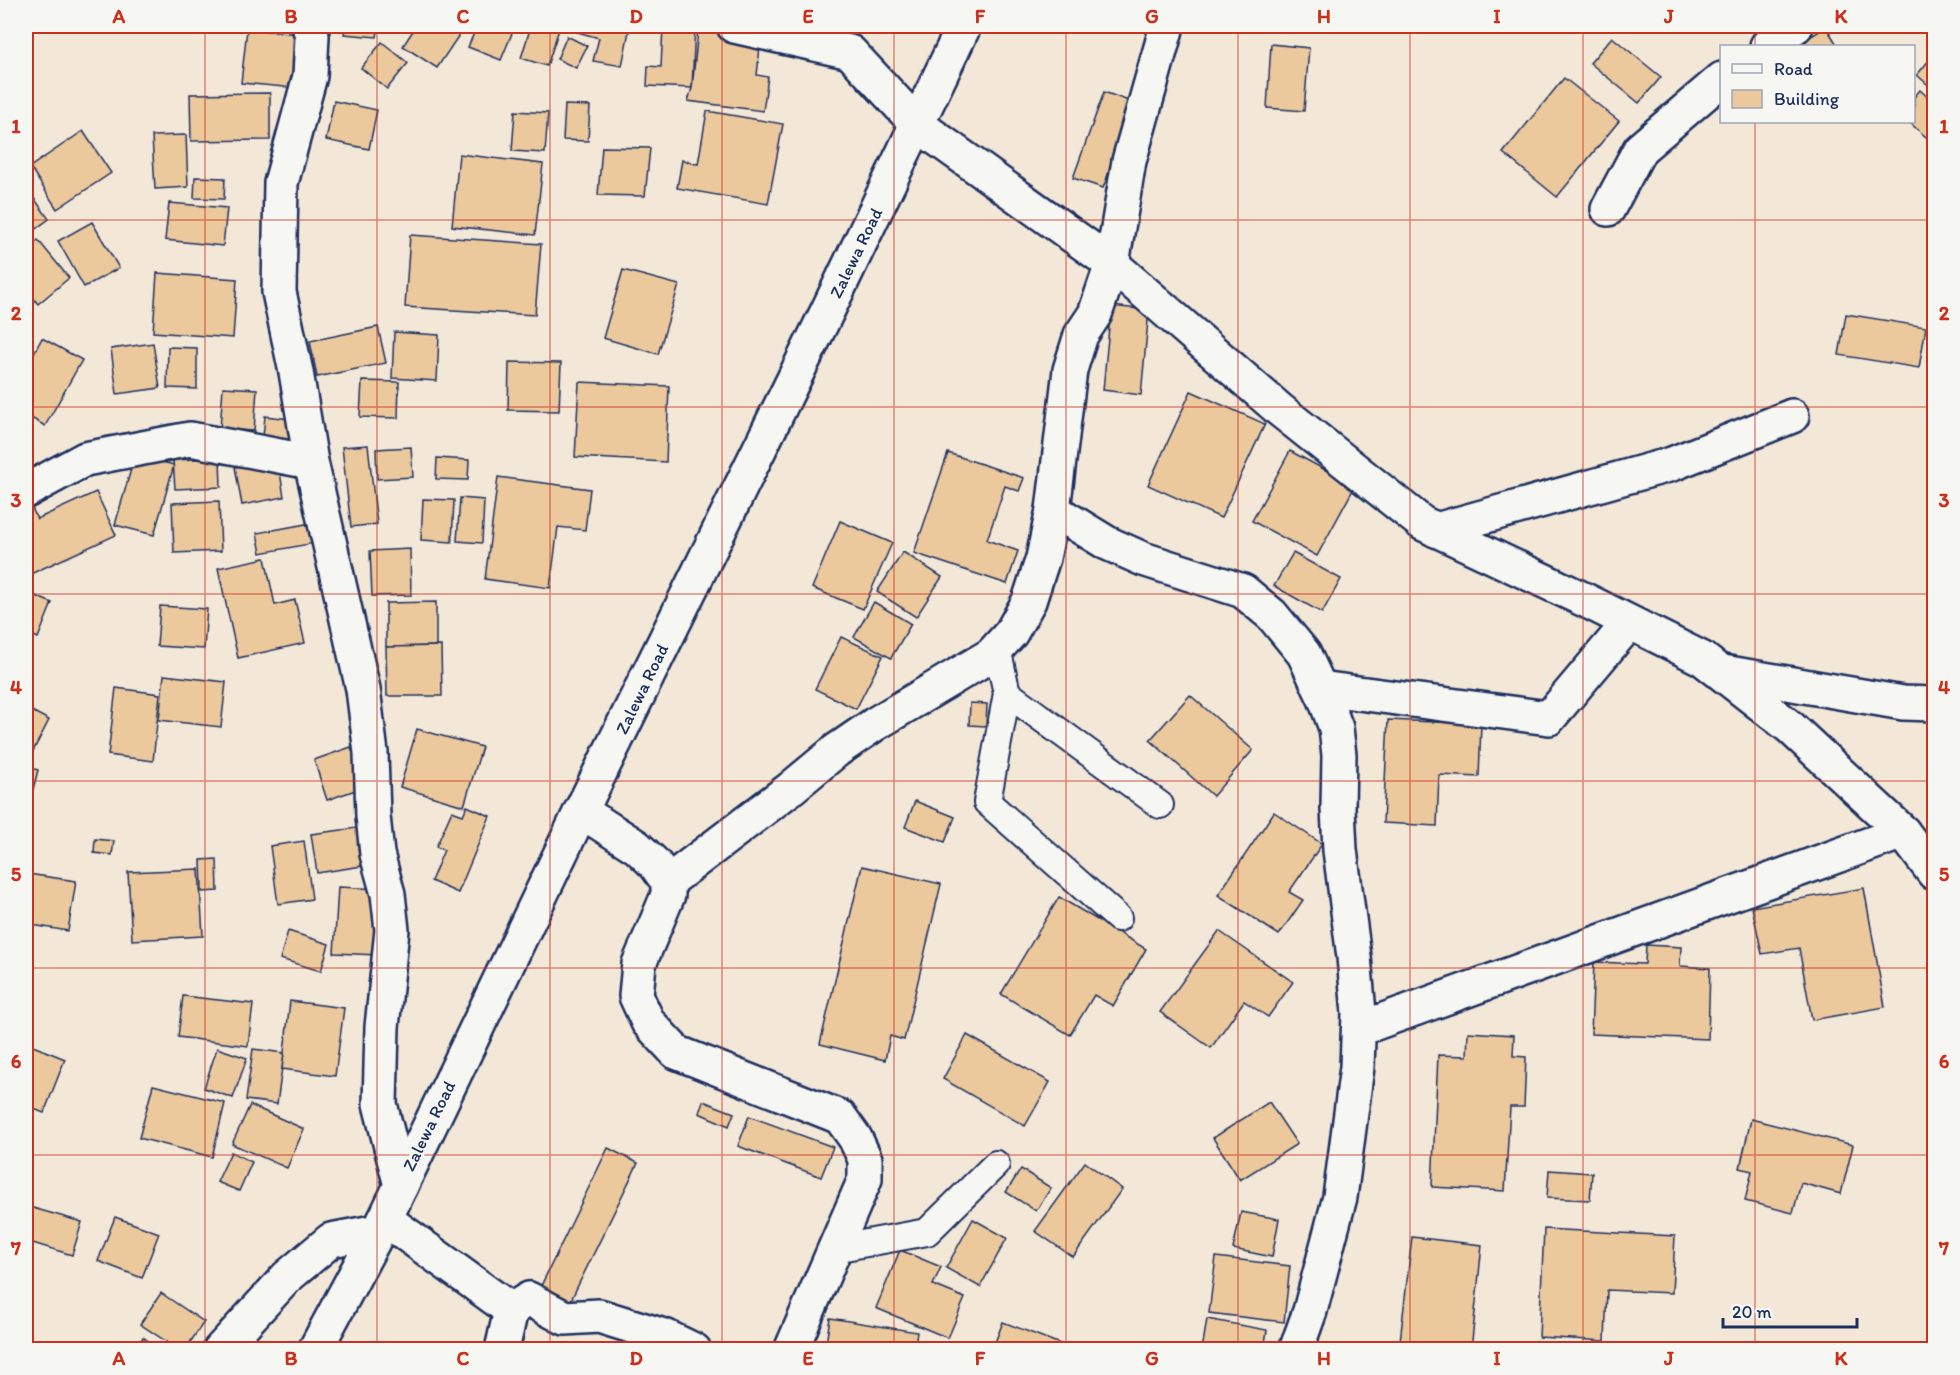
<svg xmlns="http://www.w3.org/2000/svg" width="1960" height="1375" viewBox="0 0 1960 1375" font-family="Itim,sans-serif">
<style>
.building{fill:#ecc89d;stroke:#1b2f5e;stroke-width:1.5}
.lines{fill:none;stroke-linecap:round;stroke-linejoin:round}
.service-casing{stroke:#1b2f5e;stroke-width:30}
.minor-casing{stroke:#1b2f5e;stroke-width:38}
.trunk-casing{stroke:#1b2f5e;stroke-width:38}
.service{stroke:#f6f6f2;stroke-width:26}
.minor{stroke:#f6f6f2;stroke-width:33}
.trunk{stroke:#f6f6f2;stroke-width:33}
.grid{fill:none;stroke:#c8321e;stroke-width:1.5;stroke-opacity:0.55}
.labels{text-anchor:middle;stroke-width:6;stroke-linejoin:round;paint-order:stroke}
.street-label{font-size:18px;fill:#1b2f5e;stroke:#f6f6f2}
.neatline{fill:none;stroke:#c8321e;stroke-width:2}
.grid-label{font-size:20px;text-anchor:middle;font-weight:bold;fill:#c8321e}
</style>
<rect width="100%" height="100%" fill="#f3e8d8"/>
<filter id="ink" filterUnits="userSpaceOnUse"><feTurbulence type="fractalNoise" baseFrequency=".0167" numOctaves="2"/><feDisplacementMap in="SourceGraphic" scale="12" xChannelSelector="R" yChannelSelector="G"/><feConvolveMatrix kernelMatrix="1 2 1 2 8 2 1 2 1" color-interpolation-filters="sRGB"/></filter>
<g filter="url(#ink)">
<g class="building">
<polygon points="345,26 379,26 377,37 344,34"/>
<polygon points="416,26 452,26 461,32 437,68 403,46"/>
<polygon points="477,26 515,26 501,60 468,47"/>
<polygon points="531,26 560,26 547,66 521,58"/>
<polygon points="576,26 630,26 622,66 593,61 599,38 574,31"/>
<polygon points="663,26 695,26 692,88 647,86 648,66 661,67"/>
<polygon points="1826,27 1838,46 1795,46"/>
<polygon points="247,29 300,34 295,88 241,83"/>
<polygon points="698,30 761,38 757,75 768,77 763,111 688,101 692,88"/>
<polygon points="567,36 587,46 576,68 557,59"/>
<polygon points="1612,37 1661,77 1639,103 1590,63"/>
<polygon points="382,42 408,63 387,89 361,68"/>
<polygon points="1271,44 1309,48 1304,111 1267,108"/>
<polygon points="1934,54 1934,90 1917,75"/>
<polygon points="1564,78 1619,121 1557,197 1503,153"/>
<polygon points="1920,90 1934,103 1934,128 1926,137 1909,122 1914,122 1914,97"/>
<polygon points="1104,92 1134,103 1103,188 1073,178"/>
<polygon points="270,93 270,140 191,141 190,94"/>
<polygon points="334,101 377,110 369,149 326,140"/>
<polygon points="565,105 590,106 588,141 563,140"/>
<polygon points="515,111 548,113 545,153 512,151"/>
<polygon points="707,111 783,124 768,204 677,188 682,160 698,164"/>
<polygon points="83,131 111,173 57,209 30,167"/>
<polygon points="186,135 188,187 155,189 152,136"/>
<polygon points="602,147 650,148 645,196 598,195"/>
<polygon points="459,154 543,164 535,235 452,226"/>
<polygon points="195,177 225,178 224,199 194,198"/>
<polygon points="26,187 49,219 26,236"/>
<polygon points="169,203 227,208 223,246 165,240"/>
<polygon points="92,222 119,268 84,287 58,241"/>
<polygon points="410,235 541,244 535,315 405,307"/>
<polygon points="38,240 69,278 38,304 26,289 26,250"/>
<polygon points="623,270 679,285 658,354 603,338"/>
<polygon points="157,273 237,279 233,338 153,332"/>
<polygon points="1111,306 1149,310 1141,395 1103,390"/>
<polygon points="1846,314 1926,327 1919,368 1839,355"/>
<polygon points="378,327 386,363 317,377 310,341"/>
<polygon points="394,332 439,335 437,381 392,378"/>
<polygon points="42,338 82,360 45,426 26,415 26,368"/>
<polygon points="153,343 160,388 117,394 111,349"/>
<polygon points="168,347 197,348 197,389 167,388"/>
<polygon points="509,362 561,363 559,411 508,410"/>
<polygon points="362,381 399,382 398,418 360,417"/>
<polygon points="579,382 669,386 666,462 575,457"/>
<polygon points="223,387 257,389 254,431 220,429"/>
<polygon points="1191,391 1265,424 1221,518 1148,485"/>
<polygon points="265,416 299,420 298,451 262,448"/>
<polygon points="368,445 377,524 351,527 342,447"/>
<polygon points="411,447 413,477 377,479 376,449"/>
<polygon points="1290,451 1355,486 1317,556 1252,521"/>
<polygon points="948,453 1024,478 1019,491 1005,486 987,540 1018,551 1007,584 914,553"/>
<polygon points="135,455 174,465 154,535 115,525"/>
<polygon points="220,458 221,487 175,489 173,460"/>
<polygon points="437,458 469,460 468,480 436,479"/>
<polygon points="278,460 284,497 242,505 235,467"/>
<polygon points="498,477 590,489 585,530 558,527 550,588 485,579"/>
<polygon points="96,492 116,535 26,576 26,495 37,519"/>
<polygon points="460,498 484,500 482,543 457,541"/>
<polygon points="423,499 454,500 452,542 421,540"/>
<polygon points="219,501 221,551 174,553 172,503"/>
<polygon points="840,521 892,543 863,609 812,588"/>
<polygon points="317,522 320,542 261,553 257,533"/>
<polygon points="410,549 411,595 372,596 370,551"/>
<polygon points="903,552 942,577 916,617 877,592"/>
<polygon points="1293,553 1341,579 1322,613 1274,586"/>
<polygon points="265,558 275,605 295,600 305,643 238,658 218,568"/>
<polygon points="26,592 52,603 38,638 26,633"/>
<polygon points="436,602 436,646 386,647 386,603"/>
<polygon points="874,602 911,624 891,658 854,637"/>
<polygon points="160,606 207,609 204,649 157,646"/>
<polygon points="841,637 883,656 856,709 815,689"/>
<polygon points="441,646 442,696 387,696 386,647"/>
<polygon points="164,675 226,682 221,727 159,720"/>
<polygon points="116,688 160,694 153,761 108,755"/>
<polygon points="1190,695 1253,750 1213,796 1150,740"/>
<polygon points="970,703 987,704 986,726 969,725"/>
<polygon points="26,708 49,720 29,759 26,758"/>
<polygon points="1388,720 1481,724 1479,777 1439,775 1437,826 1383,823"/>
<polygon points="417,729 482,747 464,806 400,787"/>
<polygon points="351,747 364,787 327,800 314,760"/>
<polygon points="26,766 38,770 26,817"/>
<polygon points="915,801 955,817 945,842 905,827"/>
<polygon points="467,806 490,816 458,893 431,881 444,850 436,847 452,811 463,815"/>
<polygon points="1274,812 1322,844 1289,892 1303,900 1279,935 1218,895"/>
<polygon points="357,828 362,866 317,873 311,834"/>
<polygon points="95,839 114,841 112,855 94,853"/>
<polygon points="304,841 312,899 278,904 270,846"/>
<polygon points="217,859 218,891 202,892 201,860"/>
<polygon points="862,866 941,884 904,1040 890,1036 885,1060 820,1044"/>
<polygon points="199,869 203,936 132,940 128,872"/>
<polygon points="28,874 76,881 68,931 26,924 26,890"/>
<polygon points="338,887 380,889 378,955 334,953"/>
<polygon points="1864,888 1885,1007 1812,1020 1799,948 1762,954 1752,907"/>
<polygon points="1059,897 1146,949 1113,1006 1094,995 1070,1035 1001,994"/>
<polygon points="288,931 329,944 321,971 280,959"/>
<polygon points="1219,931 1293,982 1268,1017 1244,1001 1211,1048 1160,1012"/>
<polygon points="1646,945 1681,947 1680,966 1710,968 1708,1039 1591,1034 1594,962 1645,964"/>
<polygon points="183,996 253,1004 248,1046 178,1037"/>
<polygon points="290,1001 344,1008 335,1076 282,1069"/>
<polygon points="1468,1032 1514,1035 1513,1056 1526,1057 1524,1107 1510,1107 1505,1191 1432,1187 1438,1055 1467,1056"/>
<polygon points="967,1035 1050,1082 1025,1126 943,1079"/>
<polygon points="28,1044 65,1059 44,1113 26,1106 26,1050"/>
<polygon points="217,1048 247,1058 233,1098 204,1088"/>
<polygon points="253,1049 284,1053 277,1104 246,1100"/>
<polygon points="153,1085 225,1103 212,1157 139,1138"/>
<polygon points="703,1101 734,1113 729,1126 699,1113"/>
<polygon points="1269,1102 1297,1144 1240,1180 1213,1138"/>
<polygon points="250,1105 304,1129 287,1168 232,1144"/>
<polygon points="749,1116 833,1147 821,1177 738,1146"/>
<polygon points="1751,1119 1853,1145 1841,1194 1801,1183 1793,1213 1745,1201 1752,1171 1740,1168"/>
<polygon points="608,1148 638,1163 568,1306 538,1292"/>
<polygon points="231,1152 252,1162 239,1191 217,1182"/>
<polygon points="1085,1162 1122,1189 1073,1257 1035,1231"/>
<polygon points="1021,1169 1051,1188 1036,1211 1006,1192"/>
<polygon points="1549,1170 1592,1173 1590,1200 1547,1198"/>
<polygon points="26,1206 82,1222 72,1255 26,1241"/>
<polygon points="1241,1212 1279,1219 1272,1257 1233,1249"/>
<polygon points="115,1217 159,1233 142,1278 98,1261"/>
<polygon points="973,1219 1007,1238 980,1287 946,1268"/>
<polygon points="1544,1229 1675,1236 1672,1293 1607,1290 1605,1341 1539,1337"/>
<polygon points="1412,1237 1482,1245 1471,1350 1399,1350"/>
<polygon points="900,1250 941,1267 933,1285 965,1298 948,1338 876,1308"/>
<polygon points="1216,1257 1290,1266 1284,1322 1209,1313"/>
<polygon points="161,1293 204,1322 185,1350 179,1350 140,1324"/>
<polygon points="830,1318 917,1332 914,1350 825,1350"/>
<polygon points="1207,1319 1267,1330 1264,1350 1202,1350"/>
<polygon points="1003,1322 1060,1344 1057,1350 992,1350"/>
<polygon points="143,1337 161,1350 134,1350"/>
</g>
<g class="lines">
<g class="service-casing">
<g id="service">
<polyline points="997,648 1007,693 987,802 1118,918"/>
<polyline points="1007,693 1160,805"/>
<polyline points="834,1249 927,1232 996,1164"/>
</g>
</g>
<g class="minor-casing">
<g id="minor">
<polyline points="309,26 312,36 310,76 281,183 279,292 296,372 311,462 363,689 371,753 373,816 377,854 388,894 392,930 382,1027 380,1104 401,1186"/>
<polyline points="734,26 850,52 918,125 1112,264 1280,410 1422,523 1585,600 1703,659 1790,727 1903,832 1934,873"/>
<polyline points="1767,46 1796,26"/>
<polyline points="1608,209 1640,149 1722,79"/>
<polyline points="26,491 85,459 190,439 311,462"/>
<polyline points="1053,510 1107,543 1143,559 1243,591 1272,615 1304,654 1325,699 1336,728 1339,755 1338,808 1340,850 1354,957 1359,1013 1357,1067 1340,1197 1310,1311 1296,1350"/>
<polyline points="1436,530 1672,464 1792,416"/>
<polyline points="1723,672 1903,703 1934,704"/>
<polyline points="1320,688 1549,718 1629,623"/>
<polyline points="581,811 637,847 655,864 668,882 668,895 639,964 636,996 648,1022 676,1052 840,1117 855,1138 865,1159 865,1179 791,1350"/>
<polyline points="668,882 790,789 837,750 875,724 991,655 1011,633 1029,601 1043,558 1053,510 1070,370 1081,335 1095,314 1112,264 1129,161 1167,26"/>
<polyline points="1359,1029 1903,832"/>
<polyline points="385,1219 511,1310"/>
<polyline points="220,1350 287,1277 331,1240 378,1231"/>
<polyline points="502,1350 511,1310 529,1299 565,1318 599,1316 667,1337 694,1350"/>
</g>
</g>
<g class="trunk-casing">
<polyline id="trunk" points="315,1350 385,1219 581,811 827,312 964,26"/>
</g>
<use href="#service" class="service"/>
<use href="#minor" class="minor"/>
<use href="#trunk" class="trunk"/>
</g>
</g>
<path class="grid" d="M205,26V1350M377,26V1350M550,26V1350M722,26V1350M894,26V1350M1066,26V1350M1238,26V1350M1410,26V1350M1583,26V1350M1755,26V46M1755,122V1350M26,220H1934M26,407H1934M26,594H1934M26,781H1934M26,968H1934M26,1155H1934"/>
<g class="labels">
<g class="street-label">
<text transform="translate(856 253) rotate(-64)" y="6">Zalewa Road</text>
<text transform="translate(642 689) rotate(-64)" y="6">Zalewa Road</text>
<text transform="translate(429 1126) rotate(-64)" y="6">Zalewa Road</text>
</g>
</g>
<rect width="1960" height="1375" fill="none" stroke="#f6f6f2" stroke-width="66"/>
<rect x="1720" y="45" width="195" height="78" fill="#f6f6f2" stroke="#9ea6b7" stroke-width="1.5"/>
<rect x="1732" y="64" width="30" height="9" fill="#f6f6f2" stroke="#9ea6b7" stroke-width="1.5"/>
<text x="1774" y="75" font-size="18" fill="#1b2f5e">Road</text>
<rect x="1732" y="90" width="30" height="18" fill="#ecc89d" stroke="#9ea6b7" stroke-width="1.5"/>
<text x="1774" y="105" font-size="18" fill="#1b2f5e">Building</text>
<path d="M1723 1318v9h134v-9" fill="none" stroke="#1b2f5e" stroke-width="3"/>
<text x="1732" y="1318" font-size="18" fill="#1b2f5e" stroke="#f6f6f2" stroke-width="4.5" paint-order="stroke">20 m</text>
<rect x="33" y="33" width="1894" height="1309" class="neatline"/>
<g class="grid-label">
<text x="119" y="23">A</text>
<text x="291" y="23">B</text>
<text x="463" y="23">C</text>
<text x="636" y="23">D</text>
<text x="808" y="23">E</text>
<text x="980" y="23">F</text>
<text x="1152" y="23">G</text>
<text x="1324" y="23">H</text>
<text x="1497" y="23">I</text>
<text x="1669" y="23">J</text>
<text x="1841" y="23">K</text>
<text x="16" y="133">1</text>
<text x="1944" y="133">1</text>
<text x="16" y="320">2</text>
<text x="1944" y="320">2</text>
<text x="16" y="507">3</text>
<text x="1944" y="507">3</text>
<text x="16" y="694">4</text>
<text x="1944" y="694">4</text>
<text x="16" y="881">5</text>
<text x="1944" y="881">5</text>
<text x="16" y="1068">6</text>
<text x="1944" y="1068">6</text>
<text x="16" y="1255">7</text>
<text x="1944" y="1255">7</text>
<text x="119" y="1365">A</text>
<text x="291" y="1365">B</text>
<text x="463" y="1365">C</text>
<text x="636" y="1365">D</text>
<text x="808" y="1365">E</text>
<text x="980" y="1365">F</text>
<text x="1152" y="1365">G</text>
<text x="1324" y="1365">H</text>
<text x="1497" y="1365">I</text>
<text x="1669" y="1365">J</text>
<text x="1841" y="1365">K</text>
</g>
</svg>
